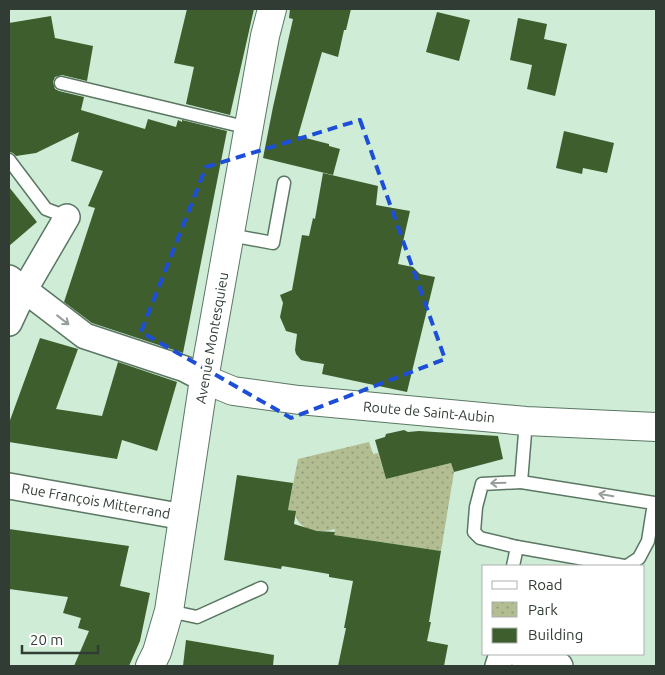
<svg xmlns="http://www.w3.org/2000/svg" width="665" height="675" viewBox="0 0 665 675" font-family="Ubuntu,sans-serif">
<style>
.park{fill:url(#park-dots)}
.building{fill:#3e5f2d}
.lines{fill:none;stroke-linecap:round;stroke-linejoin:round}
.service-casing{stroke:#5b7763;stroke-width:15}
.minor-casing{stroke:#5b7763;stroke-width:28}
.tertiary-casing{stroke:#5b7763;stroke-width:30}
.secondary-casing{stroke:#5b7763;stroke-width:30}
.service{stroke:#fff;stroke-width:12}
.minor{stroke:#fff;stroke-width:25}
.tertiary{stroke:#fff;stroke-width:28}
.secondary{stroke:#fff;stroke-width:28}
.oneway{stroke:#989e9a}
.marked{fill:none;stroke:#1d4ed8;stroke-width:4;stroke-dasharray:10 6;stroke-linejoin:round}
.labels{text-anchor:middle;stroke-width:5;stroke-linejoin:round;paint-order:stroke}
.street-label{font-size:14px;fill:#313d34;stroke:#fff}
</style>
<defs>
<pattern id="park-dots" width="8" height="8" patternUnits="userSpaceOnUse" patternTransform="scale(1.25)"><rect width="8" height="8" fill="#b3bd92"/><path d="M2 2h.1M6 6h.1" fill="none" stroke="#929b78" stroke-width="1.8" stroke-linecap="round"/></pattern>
</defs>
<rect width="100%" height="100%" fill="#ceecd6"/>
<path class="park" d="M369,442L373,454L378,453L386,479L451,463L454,472L441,551L334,535L335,529C320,534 295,530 295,511L288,510L298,459Z"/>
<g class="building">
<polygon points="187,9 254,9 230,115 186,104 194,67 174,63"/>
<polygon points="290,9 351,9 346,30 344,30 338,57 322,52 298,136 329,144 329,146 340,149 333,175 263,158 273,107 293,19 289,18"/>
<polygon points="437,12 470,20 459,61 426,52"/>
<polygon points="51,16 55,38 93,46 87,81 62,75 55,77 53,82 55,89 59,91 84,97 81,110 145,129 148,119 176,127 178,120 182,122 182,120 227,131 183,353 92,323 64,302 95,208 88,206 103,171 71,161 79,132 36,153 16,156 13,153 9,152 9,23"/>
<polygon points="518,18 547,24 544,39 567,44 555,96 527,89 532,65 510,60"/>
<polygon points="564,131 614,143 607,173 583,168 582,174 556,168"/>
<polygon points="323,173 378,186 376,205 410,211 398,264 413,267 420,274 435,277 407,392 322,374 324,364 305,361 301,360 296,354 295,350 297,334 286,331 280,317 283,303 280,295 292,290 302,235 309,236 313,218 315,219"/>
<polygon points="9,187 37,222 9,246"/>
<polygon points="40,338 78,349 56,409 102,416 118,362 177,382 157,451 122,440 117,459 9,442 9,423"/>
<polygon points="404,430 408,432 419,431 498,436 503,459 454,472 451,463 386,479 375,440 385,437 386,434"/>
<polygon points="237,475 293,483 288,510 296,511 294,524 317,531 335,532 334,535 441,551 429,622 431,622 427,641 448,645 444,666 338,666 346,628 344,628 353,581 329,577 329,574 282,566 281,569 224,560"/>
<polygon points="9,529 129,546 120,586 150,593 140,641 129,666 74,666 89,631 78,628 81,618 63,613 68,597 9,589"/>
<polygon points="186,640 274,655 273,666 183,666"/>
</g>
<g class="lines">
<g class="service-casing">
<g id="service">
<polyline points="61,83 249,128"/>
<polyline points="9,160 46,209 67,217"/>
<polyline points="230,235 273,243 284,183"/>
<polyline points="526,421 521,482 482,484 476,507 474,532 480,538 517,547 624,566"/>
<polyline points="521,482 654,503 648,541 639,558 627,566"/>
<polyline points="513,566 517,547"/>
<polyline points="169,611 197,617 261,588"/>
</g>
</g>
<g class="minor-casing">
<g id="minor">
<polyline points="9,278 85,336 185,369 204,379"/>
<polyline points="9,323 25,289 67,217"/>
<polyline points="9,486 184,517"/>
<polyline points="519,654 543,662 560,666"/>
<polyline points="498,666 502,654"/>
</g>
</g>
<g class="tertiary-casing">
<polyline id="tertiary" points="204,379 233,391 299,400 526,421 656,427"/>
</g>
<g class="secondary-casing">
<polyline id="secondary" points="150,666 157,652 169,611 204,379 265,36 272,9"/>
</g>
<use href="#service" class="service"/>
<use href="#minor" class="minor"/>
<use href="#tertiary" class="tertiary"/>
<use href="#secondary" class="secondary"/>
</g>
<defs><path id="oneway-shaft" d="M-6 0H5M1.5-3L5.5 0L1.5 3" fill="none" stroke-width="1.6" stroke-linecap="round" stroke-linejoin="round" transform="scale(1.25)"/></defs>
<g class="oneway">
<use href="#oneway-shaft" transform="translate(63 320) rotate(38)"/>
<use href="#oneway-shaft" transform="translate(498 483) rotate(178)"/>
<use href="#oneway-shaft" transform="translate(606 495) rotate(-171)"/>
</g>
<path class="marked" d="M360,120L445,359L291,418L141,332L206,167Z"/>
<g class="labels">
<g class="street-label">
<text transform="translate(212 338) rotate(-80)" y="5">Avenue Montesquieu</text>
<text transform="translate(429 412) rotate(5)" y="5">Route de Saint-Aubin</text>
<text transform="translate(96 501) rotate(10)" y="5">Rue François Mitterrand</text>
</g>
</g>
<rect width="665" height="675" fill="none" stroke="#313d34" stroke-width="20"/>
<rect x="482" y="565" width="162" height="90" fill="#ffffff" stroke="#adb1ae"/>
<rect x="492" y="581" width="25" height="8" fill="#ffffff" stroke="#adb1ae"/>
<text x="528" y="590" font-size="15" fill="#313d34">Road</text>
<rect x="492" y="602" width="25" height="15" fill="url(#park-dots)" stroke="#adb1ae"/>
<text x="528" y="615" font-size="15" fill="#313d34">Park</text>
<rect x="492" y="628" width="25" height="15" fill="#3e5f2d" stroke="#adb1ae"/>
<text x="528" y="640" font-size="15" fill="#313d34">Building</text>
<path d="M22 645v8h76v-8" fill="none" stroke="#313d34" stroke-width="2.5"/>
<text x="30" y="645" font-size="15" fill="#313d34" stroke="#ffffff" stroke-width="4" paint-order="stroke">20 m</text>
</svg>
